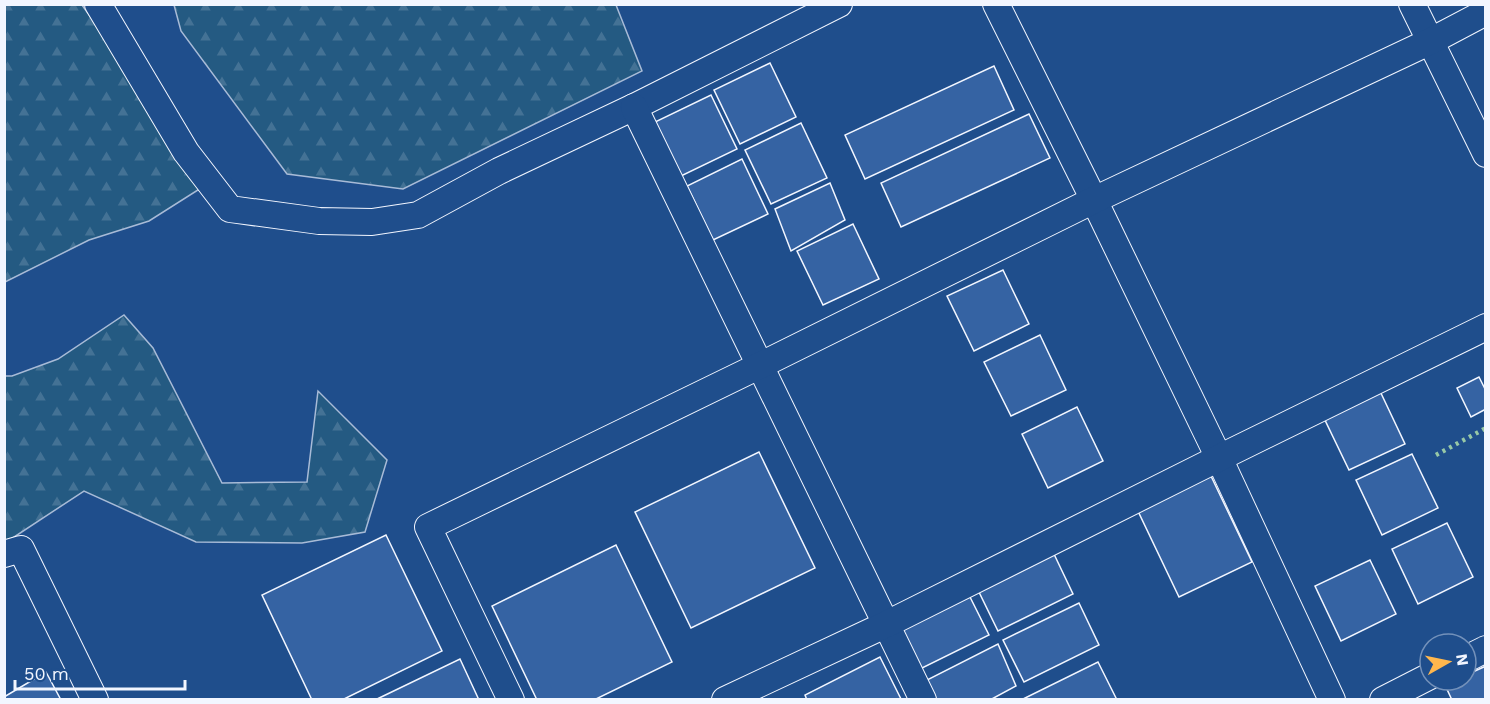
<svg xmlns="http://www.w3.org/2000/svg" width="1490" height="704" viewBox="0 0 1490 704" font-family="'Work Sans',sans-serif">
<style>
.forest{fill:url(#forest-firs);stroke:#a8bbd7;stroke-width:1.5}
.building{fill:#3563a3;stroke:#f2f6ff;stroke-width:1.5}
.lines{fill:none;stroke-linecap:round;stroke-linejoin:round}
.minor-casing{stroke:#f2f6ff;stroke-width:28}
.minor{stroke:#1f4e8c;stroke-width:26}
.hedge{stroke:#97c8a6;stroke-width:4.5;stroke-dasharray:3 4.5;stroke-linecap:butt}
</style>
<defs>
<pattern id="forest-firs" width="22" height="20" patternUnits="userSpaceOnUse" patternTransform="scale(1.5)"><rect width="22" height="20" fill="#245a82"/><path d="M5 1l3.5 6h-7zM16 11l3.5 6h-7z" fill="#447295"/></pattern>
</defs>
<rect width="100%" height="100%" fill="#1f4e8c"/>
<g class="forest">
<polygon points="5,5 82,5 209,183 149,221 89,240 5,282"/>
<polygon points="174,5 616,5 642,71 403,189 287,174 181,31"/>
<polygon points="124,315 153,348 222,483 307,482 318,391 387,460 365,532 302,543 196,542 84,491 5,543 4,376 12,376 58,359"/>
</g>
<g class="building">
<polygon points="770,63 796,117 740,144 714,90"/>
<polygon points="994,66 1014,110 865,179 845,135"/>
<polygon points="711,95 737,149 681,176 655,122"/>
<polygon points="1029,114 1050,158 901,227 881,183"/>
<polygon points="801,123 827,178 771,204 745,150"/>
<polygon points="742,159 768,214 713,240 687,186"/>
<polygon points="830,183 845,220 791,251 775,209"/>
<polygon points="853,224 879,279 823,305 797,251"/>
<polygon points="1003,270 1029,324 974,351 947,296"/>
<polygon points="1040,335 1066,390 1011,416 984,362"/>
<polygon points="1479,377 1486,391 1486,409 1471,417 1457,388"/>
<polygon points="1379,389 1405,444 1349,470 1323,416"/>
<polygon points="1077,407 1103,461 1048,488 1022,434"/>
<polygon points="759,452 815,568 691,628 635,512"/>
<polygon points="1412,454 1438,508 1382,535 1356,480"/>
<polygon points="1210,474 1252,562 1179,597 1137,509"/>
<polygon points="1447,523 1473,577 1418,604 1392,549"/>
<polygon points="386,535 442,651 342,700 312,700 262,595"/>
<polygon points="616,545 672,662 594,700 537,700 492,606"/>
<polygon points="1053,552 1073,594 998,631 978,590"/>
<polygon points="1370,560 1396,614 1341,641 1315,586"/>
<polygon points="968,593 989,635 914,672 893,631"/>
<polygon points="1079,603 1099,645 1024,682 1003,640"/>
<polygon points="998,644 1016,686 990,700 934,700 925,681"/>
<polygon points="880,657 901,699 807,700 805,695"/>
<polygon points="460,659 479,700 375,700"/>
<polygon points="1098,662 1117,700 1023,700 1023,699"/>
<polygon points="1486,666 1486,700 1452,700 1445,685 1455,680 1466,680 1466,675"/>
<polygon points="46,672 61,700 4,700 4,697"/>
</g>
<g class="lines">
<g class="minor-casing">
<g id="minor">
<polyline points="98,4 186,152 230,209 319,221 372,222 418,215 499,171 634,107 839,4"/>
<polyline points="996,4 1094,200 1219,458 1332,700"/>
<polyline points="1412,4 1486,154"/>
<polyline points="634,107 923,700"/>
<polyline points="4,554 21,549 95,700"/>
<polyline points="1466,659 1486,649"/>
<polyline points="511,700 428,527 761,365 1094,200 1431,41 1486,12"/>
<polyline points="725,700 887,624 1219,458 1486,327"/>
<polyline points="1383,700 1430,676"/>
</g>
</g>
<use href="#minor" class="minor"/>
<polyline class="hedge" points="1436,455 1486,428"/>
</g>
<rect width="1490" height="704" fill="none" stroke="#f2f6ff" stroke-width="12"/>
<g transform="translate(1448 662) rotate(81)"><circle r="28" fill="#1f4e8c" stroke="#7391ba" stroke-width="1.5"/>
<path d="M0-4.5L10 22L0 15L-10 22Z" fill="#ffb74d"/>
<text y="-9" font-size="16" font-weight="bold" text-anchor="middle" fill="#f2f6ff">N</text>
</g>
<path d="M15 680v9h170v-9" fill="none" stroke="#f2f6ff" stroke-width="3"/>
<text x="24" y="680" font-size="18" fill="#f2f6ff" stroke="#1f4e8c" stroke-width="4.5" paint-order="stroke">50 m</text>
</svg>
